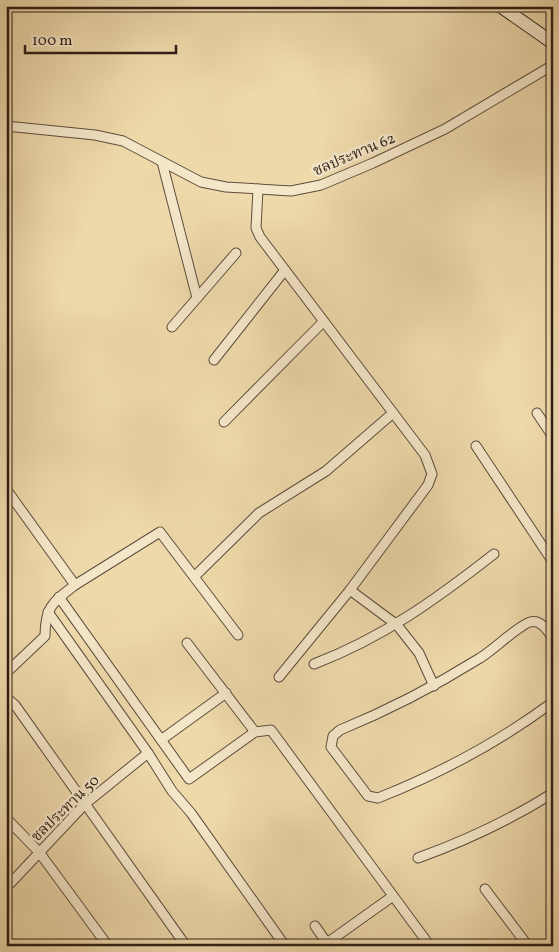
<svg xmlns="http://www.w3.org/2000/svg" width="559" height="952" viewBox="0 0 559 952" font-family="Vollkorn,'Noto Serif Thai',serif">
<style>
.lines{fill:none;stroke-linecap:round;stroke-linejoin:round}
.street-casing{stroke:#5e4d3c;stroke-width:11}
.secondary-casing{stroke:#2e1e17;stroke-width:14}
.street{stroke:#f4e6c8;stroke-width:9}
.secondary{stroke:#f4e6c8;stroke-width:12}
.labels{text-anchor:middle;stroke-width:5;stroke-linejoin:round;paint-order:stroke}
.street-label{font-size:15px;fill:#2e1e17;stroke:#f4e6c8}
</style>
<rect width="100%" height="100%" fill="#eed9ab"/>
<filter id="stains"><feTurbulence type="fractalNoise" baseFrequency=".004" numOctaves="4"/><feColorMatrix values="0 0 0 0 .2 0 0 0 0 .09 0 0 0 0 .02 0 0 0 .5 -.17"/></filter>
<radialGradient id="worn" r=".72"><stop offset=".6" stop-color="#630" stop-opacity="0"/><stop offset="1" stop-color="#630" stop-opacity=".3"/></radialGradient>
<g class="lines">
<g class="street-casing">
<g id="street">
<polyline points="6,126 95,135 123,141 201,182 226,187 291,191 321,185 373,163 445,129 553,65"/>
<polyline points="162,162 197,298"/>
<polyline points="258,189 256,228 260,237 425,455 432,474 428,485 350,590 279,677"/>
<polyline points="172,327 236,253"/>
<polyline points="214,360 285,270"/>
<polyline points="537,413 553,437"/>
<polyline points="224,422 323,322"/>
<polyline points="476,446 553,562"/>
<path d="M6,489L75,585C53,602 45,607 45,636L6,673"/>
<polyline points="195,576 259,513 326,471 393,413"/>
<polyline points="75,585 160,532 238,635"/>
<polyline points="350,590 397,625 419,653 434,686"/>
<polyline points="59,597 189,779 255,732 271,730 430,946"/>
<polyline points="48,612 148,753 172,791 191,813 285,946"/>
<path d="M553,639C548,631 541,619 530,622C519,625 492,651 480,658C435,686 389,710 340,730L333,736L331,747L368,796L378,798C441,773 499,742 553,702"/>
<polyline points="187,643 255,732"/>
<path d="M314,664C384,637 435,600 494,554"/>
<polyline points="6,697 15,705 186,946"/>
<polyline points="161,740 226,693"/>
<polyline points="6,818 39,852 108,946"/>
<path d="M418,858C465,841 510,820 553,793"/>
<polyline points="6,888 85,804 148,753"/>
<polyline points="485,889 528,946"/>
<polyline points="315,926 329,946"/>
<polyline points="6,939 11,946"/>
<polyline points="327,943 393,896"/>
</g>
</g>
<g class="secondary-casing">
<polyline id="secondary" points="500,6 553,43"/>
</g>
<use href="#street" class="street"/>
<use href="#secondary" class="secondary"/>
</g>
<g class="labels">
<g class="street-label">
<text transform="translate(354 154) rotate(-23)" y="5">ชลประทาน 62</text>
<text transform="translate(65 808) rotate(-44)" y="5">ชลประทาน 50</text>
</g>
</g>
<rect width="559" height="952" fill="none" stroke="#eed9ab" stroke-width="25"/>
<rect x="8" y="8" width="544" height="937" fill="none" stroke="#2e1e17" stroke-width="2.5"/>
<rect x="12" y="12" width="534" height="927" fill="none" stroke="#2e1e17"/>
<path d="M25 45v8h151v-8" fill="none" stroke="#2e1e17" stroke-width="2.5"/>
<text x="32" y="45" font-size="15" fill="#2e1e17" stroke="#f4e6c8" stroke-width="4" paint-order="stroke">100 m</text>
<rect width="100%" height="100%" filter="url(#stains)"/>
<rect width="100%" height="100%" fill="url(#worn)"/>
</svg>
